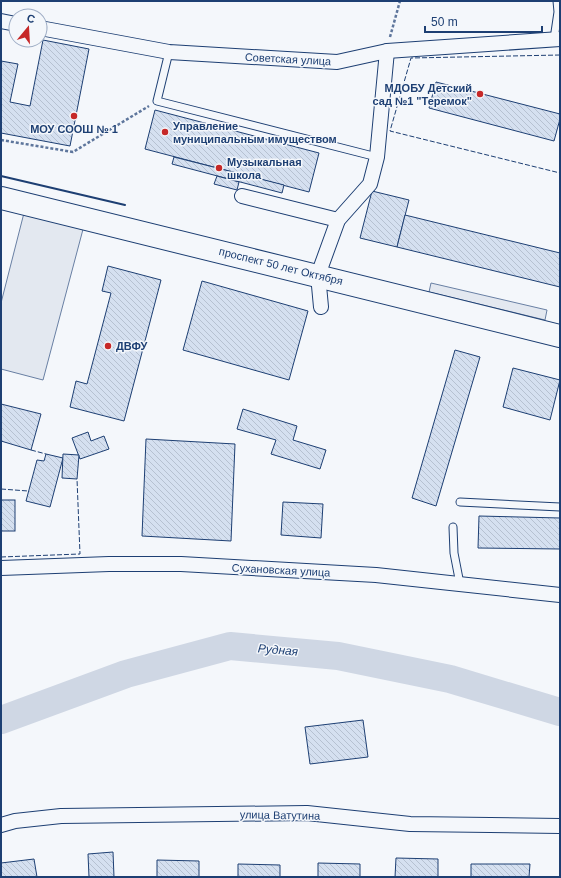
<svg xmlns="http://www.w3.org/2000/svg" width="561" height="878" viewBox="0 0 561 878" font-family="Helvetica,sans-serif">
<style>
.parking{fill:#e3e8f0;stroke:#687fa3}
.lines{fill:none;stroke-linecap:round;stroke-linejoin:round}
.river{stroke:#cfd7e4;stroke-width:28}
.building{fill:url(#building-back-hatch);stroke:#1d3f73}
.lane-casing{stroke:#1d3f73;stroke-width:9}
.street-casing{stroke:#1d3f73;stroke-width:16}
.primary-casing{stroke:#1d3f73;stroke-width:24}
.path{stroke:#5e769c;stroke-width:2.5;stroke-dasharray:3 2;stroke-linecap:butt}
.lane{stroke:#f4f7fb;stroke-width:7}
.street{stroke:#f4f7fb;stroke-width:14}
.primary{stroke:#f4f7fb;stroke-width:22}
.fence{stroke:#1d3f73;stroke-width:1;stroke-dasharray:5 2;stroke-linecap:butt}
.wall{stroke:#1d3f73;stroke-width:2}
.poi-dot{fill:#c62828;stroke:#f4f7fb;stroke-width:1.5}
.labels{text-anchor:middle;stroke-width:3;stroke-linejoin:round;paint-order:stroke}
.street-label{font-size:11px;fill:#1d3f73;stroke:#f4f7fb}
.poi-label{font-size:11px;font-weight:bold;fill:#1d3f73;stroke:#f4f7fb;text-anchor:start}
.water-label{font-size:12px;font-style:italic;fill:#1d3f73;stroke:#f4f7fb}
</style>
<defs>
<pattern id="building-back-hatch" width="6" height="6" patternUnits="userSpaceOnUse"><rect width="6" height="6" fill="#d5e0f0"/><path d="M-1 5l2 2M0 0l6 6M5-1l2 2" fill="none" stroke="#b6c1d1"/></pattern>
</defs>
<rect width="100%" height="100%" fill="#f4f7fb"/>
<g class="parking">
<polygon points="25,209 86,218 43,380 1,369 1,303"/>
<polygon points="431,283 547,310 545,320 429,292"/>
</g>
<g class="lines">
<polyline class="river" points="1,720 126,674 230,646 338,656 450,679 560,712"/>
</g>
<g class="building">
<polygon points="43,40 89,49 70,146 1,133 1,61 18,64 10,102 30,106"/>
<polygon points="436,82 560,114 560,119 554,141 429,108"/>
<polygon points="155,110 319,153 309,192 145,149"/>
<polygon points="174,157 284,185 282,193 172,164"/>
<polygon points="217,176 239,182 237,190 214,184"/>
<polygon points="372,191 409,200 397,247 360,238"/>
<polygon points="405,215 560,253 560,287 397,247"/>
<polygon points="108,266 161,280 124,421 70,407 76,381 87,384 111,293 102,291"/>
<polygon points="202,281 308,311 289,380 183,350"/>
<polygon points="455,350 480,357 436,506 412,498"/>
<polygon points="513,368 560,380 550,420 503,407"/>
<polygon points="1,404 41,414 31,450 1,441"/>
<polygon points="243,409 297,426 293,440 326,450 320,469 271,454 276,440 237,429"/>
<polygon points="88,432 91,441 104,436 109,449 80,459 72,438"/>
<polygon points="146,439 235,444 231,541 142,536"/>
<polygon points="46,454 63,458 50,507 26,501 37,460 44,461"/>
<polygon points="63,454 79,455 77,479 62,478"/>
<rect x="1" y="500" width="14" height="31"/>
<polygon points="283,502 323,504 321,538 281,535"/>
<polygon points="479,516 560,518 560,549 478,548"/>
<polygon points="363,720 368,757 310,764 305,727"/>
<polygon points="113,852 114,877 89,877 88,854"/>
<polygon points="396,858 438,859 438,877 395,877"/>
<polygon points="34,859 37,877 1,877 1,863"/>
<polygon points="157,860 199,861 199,877 157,877"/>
<polygon points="318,863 360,864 360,877 318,877"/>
<polygon points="238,864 280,865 280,877 238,877"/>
<polygon points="471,864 530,864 529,877 471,877"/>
</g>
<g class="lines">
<g class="lane-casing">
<g id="lane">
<polyline points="554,39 558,12 557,1"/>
<polyline points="169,52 157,101 377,157"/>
<polyline points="460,502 560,507"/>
<polyline points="453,527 454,553 460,584"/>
</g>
</g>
<g class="street-casing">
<g id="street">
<polyline points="1,21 16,24"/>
<polyline points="40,28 169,52 337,62 387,51 560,39"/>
<polyline points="242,196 338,220"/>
<polyline points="321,307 318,275 338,220 370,184 377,157 387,51"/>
<polyline points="1,568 109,564 181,564 376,575 560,595"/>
<polyline points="1,825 15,821 61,816 307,813 410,824 560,826"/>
</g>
</g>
<g class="primary-casing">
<polyline id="primary" points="1,198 560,336"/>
</g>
<g class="path">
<polyline points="390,37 400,1"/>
<polyline points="1,140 73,152 149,106"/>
</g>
<use href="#lane" class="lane"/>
<use href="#street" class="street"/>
<use href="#primary" class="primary"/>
<g class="fence">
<polyline points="560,55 411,58 390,131 560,173"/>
<polyline points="31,450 46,454"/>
<polyline points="1,489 28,491"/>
<polyline points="1,557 80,554 77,479"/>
</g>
<polyline class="wall" points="1,176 125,205"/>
</g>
<g class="poi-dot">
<circle cx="480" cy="94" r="4"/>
<circle cx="74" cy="116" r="4"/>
<circle cx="165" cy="132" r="4"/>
<circle cx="219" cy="168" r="4"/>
<circle cx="108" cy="346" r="4"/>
</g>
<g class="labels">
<g class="street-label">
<text transform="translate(288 59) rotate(3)" y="4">Советская улица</text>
<text transform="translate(281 266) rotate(14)" y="4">проспект 50 лет Октября</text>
<text transform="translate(281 570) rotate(3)" y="4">Сухановская улица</text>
<text transform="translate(280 815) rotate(1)" y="4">улица Ватутина</text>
</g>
<g class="poi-label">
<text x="472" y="92" text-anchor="end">МДОБУ Детский<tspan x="472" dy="13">сад №1 "Теремок"</tspan></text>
<text x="173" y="130">Управление<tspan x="173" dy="13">муниципальным имуществом</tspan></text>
<text x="74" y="133" text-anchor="middle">МОУ СООШ № 1</text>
<text x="227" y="166">Музыкальная<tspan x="227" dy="13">школа</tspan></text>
<text x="116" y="350">ДВФУ</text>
</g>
<g class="water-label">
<text transform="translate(278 650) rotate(5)" y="4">Рудная</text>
</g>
</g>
<rect width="561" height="878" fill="none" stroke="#1d3f73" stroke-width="4"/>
<g transform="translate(28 28) rotate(18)"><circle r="19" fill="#f4f7fb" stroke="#9eadc5"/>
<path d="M0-3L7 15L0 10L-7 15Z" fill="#c62828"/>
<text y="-6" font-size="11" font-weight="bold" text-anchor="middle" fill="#1d3f73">С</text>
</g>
<path d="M425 26v6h117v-6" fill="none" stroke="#1d3f73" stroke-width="2"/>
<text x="431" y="26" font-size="12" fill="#1d3f73" stroke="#f4f7fb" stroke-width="3" paint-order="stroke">50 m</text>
</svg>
